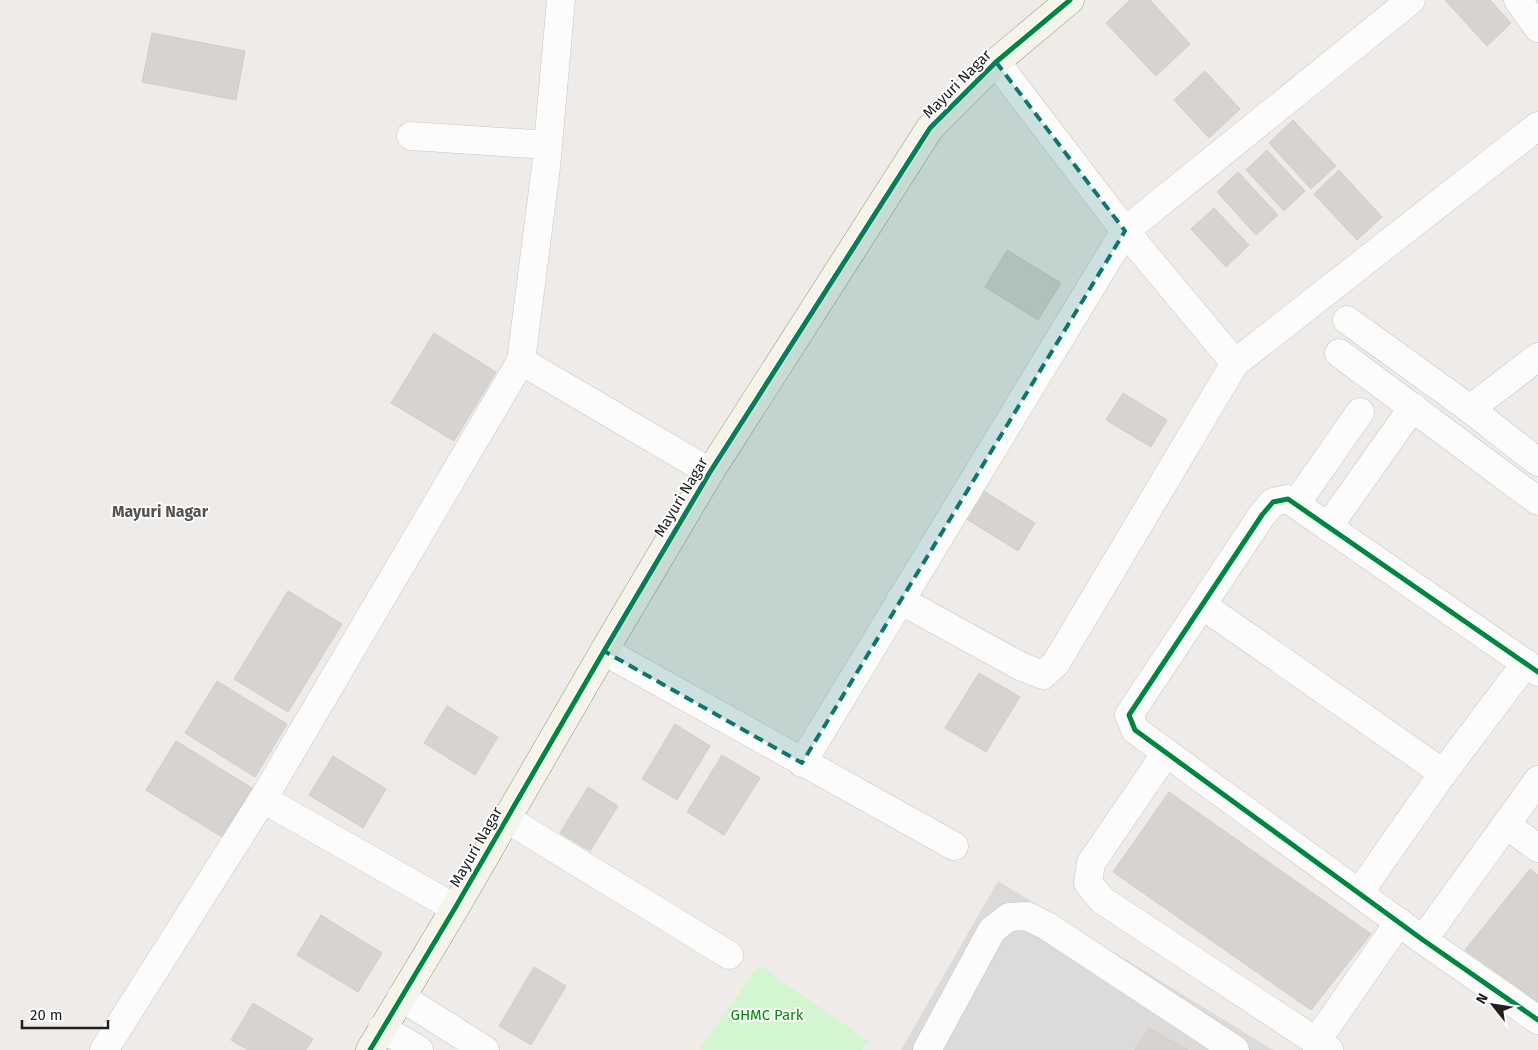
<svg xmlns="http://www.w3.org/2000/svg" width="1538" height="1050" viewBox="0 0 1538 1050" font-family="'Fira Sans',sans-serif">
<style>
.residential{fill:#dddbda}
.park{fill:#d4f5d1}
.building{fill:#d7d3d1;stroke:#d1cdc9}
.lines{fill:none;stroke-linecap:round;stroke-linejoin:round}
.street-casing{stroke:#c7c6c4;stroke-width:29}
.secondary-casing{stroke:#99987f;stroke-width:29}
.street{stroke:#fcfcfc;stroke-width:28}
.secondary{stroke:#f4f4eb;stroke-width:28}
.cycleway-casing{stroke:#fff;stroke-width:8}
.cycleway{stroke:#00873e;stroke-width:5}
.marked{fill:#0f766e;fill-opacity:0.2;stroke:#0f766e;stroke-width:4;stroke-dasharray:10 6;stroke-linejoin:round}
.labels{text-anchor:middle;stroke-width:4;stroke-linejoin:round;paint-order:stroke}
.street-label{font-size:15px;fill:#202020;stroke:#fff}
.park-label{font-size:15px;fill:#028a02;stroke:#fff}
.neighbourhood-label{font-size:16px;font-weight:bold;fill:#535353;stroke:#fff}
</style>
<rect width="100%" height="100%" fill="#eeebe8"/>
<polygon class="residential" points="998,881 1273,1050 901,1050"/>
<polygon class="park" points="759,965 868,1041 862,1050 699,1050"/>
<g class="building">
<polygon points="1130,0 1150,0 1190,44 1156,76 1106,23"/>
<polygon points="1445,0 1490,0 1511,23 1487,46"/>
<polygon points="152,33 245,51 236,100 142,82"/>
<polygon points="1205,71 1240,109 1209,138 1174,100"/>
<polygon points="1293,120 1336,166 1311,189 1269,143"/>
<polygon points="1267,150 1305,191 1284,211 1246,170"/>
<polygon points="1339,170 1382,217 1357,240 1314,194"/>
<polygon points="1238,172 1278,215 1256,235 1217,192"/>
<polygon points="1214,208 1249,245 1226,267 1191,229"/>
<polygon points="1007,250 1061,283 1038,320 985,287"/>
<polygon points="434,333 496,372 454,441 391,403"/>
<polygon points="1123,393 1167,420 1151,447 1106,420"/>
<polygon points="982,490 1035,523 1018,551 965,518"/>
<polygon points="288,591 342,624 288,712 234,679"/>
<polygon points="979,673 1020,697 986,752 945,728"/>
<polygon points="217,681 287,724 255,777 185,733"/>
<polygon points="447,706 498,737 475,775 424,743"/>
<polygon points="675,724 710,746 677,800 642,779"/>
<polygon points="176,741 252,788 222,837 146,790"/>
<polygon points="722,755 760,778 724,835 687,812"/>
<polygon points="333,756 386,789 363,828 309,795"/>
<polygon points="588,787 618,806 590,851 560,833"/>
<polygon points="1169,792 1371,934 1311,1010 1113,872"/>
<polygon points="1530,869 1538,875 1538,1002 1465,950"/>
<polygon points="321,915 382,953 358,992 297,955"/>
<polygon points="534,967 566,986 531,1045 499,1026"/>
<polygon points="253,1003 313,1039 306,1050 248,1050 231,1040"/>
<polygon points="1148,1028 1188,1050 1135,1050"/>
</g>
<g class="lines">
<g class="street-casing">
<g id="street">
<polyline points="561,0 546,167 521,361 710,472"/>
<polyline points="1518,0 1538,28"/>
<polyline points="411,136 548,145"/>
<polyline points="1347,320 1470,409 1538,462"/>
<polyline points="1339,353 1538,501"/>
<polyline points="1235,363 1538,126"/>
<polyline points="1470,409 1538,357"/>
<polyline points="1296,504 1360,412"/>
<polyline points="1328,527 1413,407"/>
<polyline points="900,600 1020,666 1043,675 1056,663 1235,363 1125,231 996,62"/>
<polyline points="1202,605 1443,773"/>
<polyline points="604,651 954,846"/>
<polyline points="1538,672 1288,499 1273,502 1262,515 1129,715 1135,730 1423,940 1538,1020"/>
<polyline points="1166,753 1091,863 1088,883 1102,900 1329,1050"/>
<polyline points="802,763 1125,231 1411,0"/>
<polyline points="263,799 455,908"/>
<polyline points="507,819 729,955"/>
<polyline points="1506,825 1538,848"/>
<polyline points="1359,893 1443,773 1526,663"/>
<polyline points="1423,940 1538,780"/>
<polyline points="401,997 485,1050"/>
<polyline points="382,1028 419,1050"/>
<polyline points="1316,1042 1399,922"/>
<polyline points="104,1050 263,799 521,361"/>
<polyline points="927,1050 992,930 1009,917 1027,916 1047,926 1235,1050"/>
</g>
</g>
<g class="secondary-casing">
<polyline id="secondary" points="370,1050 455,908 604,651 710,472 930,128 996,62 1070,0"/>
</g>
<use href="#street" class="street"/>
<use href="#secondary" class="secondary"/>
<g class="cycleway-casing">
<g id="cycleway">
<polyline points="1538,672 1288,499 1273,502 1262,515 1129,715 1135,730 1423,940 1538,1020"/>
<polyline points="370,1050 455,908 604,651 710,472 930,128 996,62 1070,0"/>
</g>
</g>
<use href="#cycleway" class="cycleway"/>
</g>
<path class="marked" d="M996,62L1125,231L802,763L604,651L710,472L930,128Z"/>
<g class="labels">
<g class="street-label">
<text transform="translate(957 84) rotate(-45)" y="5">Mayuri Nagar</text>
<text transform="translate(681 497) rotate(-59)" y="5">Mayuri Nagar</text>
<text transform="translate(476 847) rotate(-60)" y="5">Mayuri Nagar</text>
</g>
<g class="park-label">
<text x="767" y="1020">GHMC Park</text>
</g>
<g class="neighbourhood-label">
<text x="160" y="517">Mayuri Nagar</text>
</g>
</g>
<g transform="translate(1493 1005) rotate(300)" stroke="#ffffff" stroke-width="4" paint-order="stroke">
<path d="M0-4L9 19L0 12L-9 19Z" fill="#202020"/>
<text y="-8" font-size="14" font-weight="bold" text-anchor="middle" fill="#202020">N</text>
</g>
<path d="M22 1020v8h86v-8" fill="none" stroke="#202020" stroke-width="2.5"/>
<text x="30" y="1020" font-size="15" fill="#202020" stroke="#ffffff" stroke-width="4" paint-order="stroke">20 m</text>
</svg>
